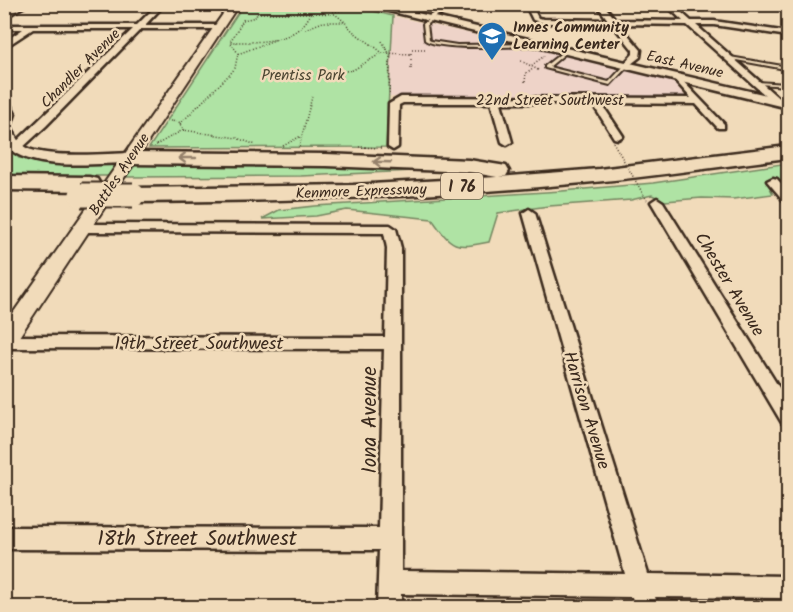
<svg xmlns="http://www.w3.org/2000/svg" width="793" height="612" viewBox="0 0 793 612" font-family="Kalam,sans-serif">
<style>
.built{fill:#eed3c8}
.green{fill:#afe3a4;stroke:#758661;stroke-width:1.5}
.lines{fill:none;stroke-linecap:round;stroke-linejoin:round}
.service-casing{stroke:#3b2a1e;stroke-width:4}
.minor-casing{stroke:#3b2a1e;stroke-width:5}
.tertiary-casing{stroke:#3b2a1e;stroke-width:4}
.secondary-casing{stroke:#3b2a1e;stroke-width:5}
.motorway-casing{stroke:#3b2a1e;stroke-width:5}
.path{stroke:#3b2a1e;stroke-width:1.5;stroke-dasharray:1 2;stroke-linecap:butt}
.service{fill:#f1dbba;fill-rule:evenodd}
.minor{fill:#f1dbba;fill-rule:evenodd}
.tertiary{fill:#f1dbba;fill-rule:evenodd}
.secondary{fill:#f1dbba;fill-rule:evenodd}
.motorway{fill:#f1dbba;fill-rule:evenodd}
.motorway-bridge-casing{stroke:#3b2a1e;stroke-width:27;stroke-linecap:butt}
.path-bridge{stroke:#3b2a1e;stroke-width:1.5;stroke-dasharray:1 2;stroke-linecap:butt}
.motorway-bridge{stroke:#f1dbba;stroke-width:23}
.oneway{stroke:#96826c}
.labels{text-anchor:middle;stroke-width:5;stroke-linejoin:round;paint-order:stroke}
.far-poi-label{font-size:15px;font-weight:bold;fill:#3b2a1e;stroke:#f1dbba;text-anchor:start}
.far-street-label{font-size:15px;fill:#3b2a1e;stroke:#f1dbba}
.far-park-label{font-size:15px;fill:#4c4632;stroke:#f1dbba}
.shield{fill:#f1dbba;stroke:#725f4d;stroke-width:1.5}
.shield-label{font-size:16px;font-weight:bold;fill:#3b2a1e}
.street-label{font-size:18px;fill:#3b2a1e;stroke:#f1dbba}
.near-street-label{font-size:21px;fill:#3b2a1e;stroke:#f1dbba}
</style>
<rect width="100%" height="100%" fill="#f1dbba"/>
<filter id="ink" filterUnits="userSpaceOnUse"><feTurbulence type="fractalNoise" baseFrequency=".0167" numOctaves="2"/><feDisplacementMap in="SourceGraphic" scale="12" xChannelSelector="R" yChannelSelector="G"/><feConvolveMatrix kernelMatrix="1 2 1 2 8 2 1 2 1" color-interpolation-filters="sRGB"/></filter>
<g filter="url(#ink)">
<polygon class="built" points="393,16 672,80 687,98 389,97"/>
<g class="green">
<polygon points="243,5 349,5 393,16 386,147 149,148"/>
<polygon points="4,145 19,158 117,164 109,176 5,176"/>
<polygon points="150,161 458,169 301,176 126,177 137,163"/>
<path d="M788,163V186L778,179L766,180L773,194L733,199L702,198L665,201L652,195L631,200L549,206L498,213L489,242C455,249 452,248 432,219L347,210L316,216L262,219L279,210L315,206L562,191L653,183Z"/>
</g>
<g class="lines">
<g class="service-casing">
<g id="service">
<path d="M429,19L432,20L427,24L429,40L431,41L457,45L537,44L539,45L537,46C515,46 440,51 425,40L423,24Z"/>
<polygon points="564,51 567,52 549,67 609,82 625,65 628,66 610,85 545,68 545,66"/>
<polygon points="730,57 788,67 788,86 758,84 756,83 758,82 786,84 785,69 731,59 729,58"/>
</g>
</g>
<g class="minor-casing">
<g id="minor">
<polygon points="19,4 28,4 4,18 4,13"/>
<polygon points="158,4 165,4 145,25 219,25 223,27 219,29 141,29 46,126 20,150 12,150 12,146 133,29 33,29 4,48 4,42 23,29 4,29 4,25 137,25"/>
<polygon points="449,4 458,4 429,20 424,19"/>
<polygon points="525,4 531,4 538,18 544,19 608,20 596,4 603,4 616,20 683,21 665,4 672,4 691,21 714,21 788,32 788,36 714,25 696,25 783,102 775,104 687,25 619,24 641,50 640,57 626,68 622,66 633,54 633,50 612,24 544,23 533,20"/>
<polygon points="677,75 724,124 724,128 718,128 696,104 601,103 623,136 618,139 614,138 592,103 501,103 512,142 507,145 502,142 491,103 403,103 399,105 398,147 393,150 388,147 389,104 401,97 691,98 673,78"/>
<polygon points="773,178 777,179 788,191 788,201 784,201 767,181"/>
<polygon points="657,198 663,202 788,402 788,425 782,423 651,202"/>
<polygon points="529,209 535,213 648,574 788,576 788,598 655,597 659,608 635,608 632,597 401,594 401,608 377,608 379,550 4,549 4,527 379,528 384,349 6,348 4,336 385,337 387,248 384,233 82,232 76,228 82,224 390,225 396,229 401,248 401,571 625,574 523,213"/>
</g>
</g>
<g class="tertiary-casing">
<polygon id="tertiary" points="230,4 239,4 11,349 4,351 4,326"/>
</g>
<g class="secondary-casing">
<g id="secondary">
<polygon points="360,4 379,4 788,100 788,108"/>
<path d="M4,101L9,102L15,114L11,126C14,133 17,141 23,146C42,159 106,154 130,153L138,158L130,163C97,163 26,173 4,143Z"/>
</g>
</g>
<g class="motorway-casing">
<g id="motorway">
<path d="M788,146V158C716,167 644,178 572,184C426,198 279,201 133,202L125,200L122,195L125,190L133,188L353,185L497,177L469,172L326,166L130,164L123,162L120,158L123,154L130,152L326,154L469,160L506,166L509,171L506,176L499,177L599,169Z"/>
<polygon points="4,176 89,177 97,179 100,184 97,189 89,191 4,190"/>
</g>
</g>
<g class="path">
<polyline points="333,12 343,10"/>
<path d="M257,13H311C297,44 259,42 230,42L243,20L256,17Z"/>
<polyline points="313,13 335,14 345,22"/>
<path d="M305,29L323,22H345C354,36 370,41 382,53L411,54"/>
<polyline points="382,41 390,55 389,96"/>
<polyline points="238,54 277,39"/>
<polyline points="521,61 531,66"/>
<polyline points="411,69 411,49 427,49"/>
<polyline points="538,70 531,66 544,56"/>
<polyline points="346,71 353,70 382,53"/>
<polyline points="525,82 526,73 533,69"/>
<polyline points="180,124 231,73 235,68 238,53 230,42"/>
<polyline points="183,130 237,138 256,145"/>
<polyline points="156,145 183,130 179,122 170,121"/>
<polyline points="283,146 301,136"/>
<polyline points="299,147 312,97"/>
<polyline points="359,147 381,148"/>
<polyline points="642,192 647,200"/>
</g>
<use href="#service" class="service"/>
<use href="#minor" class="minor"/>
<use href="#tertiary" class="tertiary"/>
<use href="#secondary" class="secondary"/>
<use href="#motorway" class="motorway"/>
<g class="motorway-bridge-casing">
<polyline id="motorway-bridge" points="81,195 133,195"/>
</g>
<polyline class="path-bridge" points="613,142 642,192"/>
<use href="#motorway-bridge" class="motorway-bridge"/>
</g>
<defs><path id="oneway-shaft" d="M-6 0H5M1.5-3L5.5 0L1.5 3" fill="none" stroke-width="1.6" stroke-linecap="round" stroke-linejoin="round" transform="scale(1.5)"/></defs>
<g class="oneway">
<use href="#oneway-shaft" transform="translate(187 158) rotate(-180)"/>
<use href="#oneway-shaft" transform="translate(382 162) rotate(-178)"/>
</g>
</g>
<defs>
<g id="school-pin" transform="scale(1.5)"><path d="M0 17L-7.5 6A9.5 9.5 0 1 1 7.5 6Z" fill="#1f6fb2" stroke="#f1dbba"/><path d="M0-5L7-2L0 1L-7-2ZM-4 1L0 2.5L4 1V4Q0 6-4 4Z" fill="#fff"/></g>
</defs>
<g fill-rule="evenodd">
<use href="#school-pin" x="492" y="36"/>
</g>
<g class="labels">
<g class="far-poi-label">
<text x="513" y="32">Innes Community<tspan x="513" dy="17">Learning Center</tspan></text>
</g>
<g class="far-street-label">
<text transform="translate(685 64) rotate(13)" y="5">East Avenue</text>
<text transform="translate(80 68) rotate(-45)" y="5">Chandler Avenue</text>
<text x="550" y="105">22nd Street Southwest</text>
<text transform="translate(119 174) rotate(-56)" y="5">Battles Avenue</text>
<text transform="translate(361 191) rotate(-2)" y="5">Kenmore Expressway</text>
</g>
<g class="far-park-label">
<text x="303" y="80">Prentiss Park</text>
</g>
<rect class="shield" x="441" y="173" width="42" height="26" rx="4.5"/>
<g class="shield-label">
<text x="462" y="192">I 76</text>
</g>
<g class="street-label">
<text transform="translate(730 284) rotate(59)" y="6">Chester Avenue</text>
<text x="199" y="349">19th Street Southwest</text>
<text transform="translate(587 410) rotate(73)" y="6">Harrison Avenue</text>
</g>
<g class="near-street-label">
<text transform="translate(369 420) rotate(-90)" y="7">Iona Avenue</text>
<text x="197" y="545">18th Street Southwest</text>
</g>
</g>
<rect width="793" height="612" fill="none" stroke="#f1dbba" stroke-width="24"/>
<rect x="12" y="12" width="769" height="588" fill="none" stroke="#3b2a1e" stroke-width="2" filter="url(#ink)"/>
</svg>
